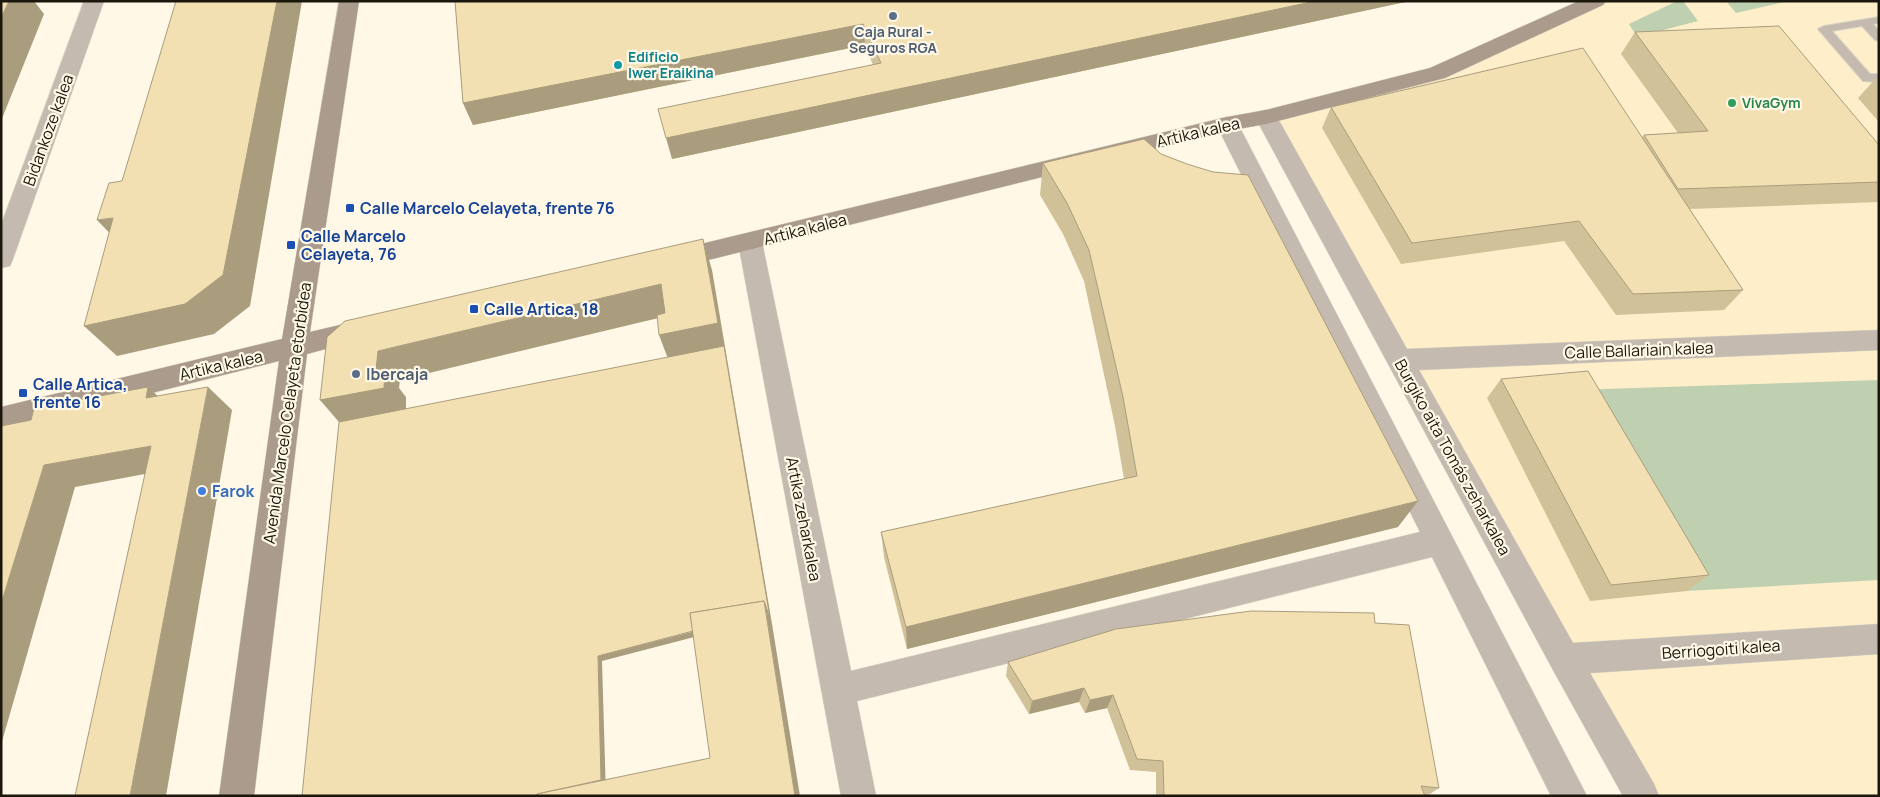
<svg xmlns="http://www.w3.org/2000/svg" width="1880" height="797" viewBox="0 0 1880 797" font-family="Manrope,sans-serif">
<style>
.built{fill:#feefca}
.green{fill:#bfd0b1}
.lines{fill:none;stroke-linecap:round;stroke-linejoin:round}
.lane-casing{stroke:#dbd4c3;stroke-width:2}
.street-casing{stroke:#dbd4c3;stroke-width:1}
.secondary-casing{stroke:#dbd4c3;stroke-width:1}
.lane{fill:#c4bab0;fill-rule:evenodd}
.street{fill:#c4bab0;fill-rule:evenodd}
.secondary{fill:#aa9b8d;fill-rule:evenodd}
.wall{fill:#d0c199}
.shaded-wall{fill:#a99d7d}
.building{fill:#f2e0b2;stroke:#a99d7d}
.service-dot{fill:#5c6f8a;stroke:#fff8e6;stroke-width:2}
.culture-dot{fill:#0f9aa8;stroke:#fff8e6;stroke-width:2}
.leisure-dot{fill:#2e9e5b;stroke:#fff8e6;stroke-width:2}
.transit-dot{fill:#1a4fb4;stroke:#fff8e6;stroke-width:2}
.shop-dot{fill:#3f7fe0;stroke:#fff8e6;stroke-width:2}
.labels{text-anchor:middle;stroke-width:4.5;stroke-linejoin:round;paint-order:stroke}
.far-service-label{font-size:14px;font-weight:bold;fill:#4e5e75;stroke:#fff8e6}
.far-culture-label{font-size:14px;font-weight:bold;fill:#0d838f;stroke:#fff8e6;text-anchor:start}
.far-leisure-label{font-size:14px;font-weight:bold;fill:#27864d;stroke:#fff8e6;text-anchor:start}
.street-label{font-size:16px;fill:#1b170d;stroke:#fff8e6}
.transit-label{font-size:16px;font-weight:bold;fill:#164399;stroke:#fff8e6;text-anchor:start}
.service-label{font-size:16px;font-weight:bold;fill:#4e5e75;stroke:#fff8e6;text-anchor:start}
.shop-label{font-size:16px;font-weight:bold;fill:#366cbe;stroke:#fff8e6;text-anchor:start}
</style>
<rect width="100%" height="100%" fill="#fff8e6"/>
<polygon class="built" points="1595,1 1879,1 1879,796 1642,796 1266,117 1437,73"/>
<g class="green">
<polygon points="1677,1 1683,1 1698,21 1637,37 1629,24"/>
<polygon points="1726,1 1789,1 1736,13"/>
<polygon points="1879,380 1879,580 1687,591 1572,390"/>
</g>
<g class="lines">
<g class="lane-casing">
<polygon id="lane" points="1879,17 1879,23 1873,24 1879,31 1879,41 1875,40 1862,26 1832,31 1870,74 1879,74 1879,82 1863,81 1818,29 1824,26"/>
</g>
<g class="street-casing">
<g id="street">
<polygon points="84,1 104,1 13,259 10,266 1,268 1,225"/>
<polygon points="1266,110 1274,112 1277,117 1407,349 1879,330 1879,350 1419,370 1573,643 1879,624 1879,654 1590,673 1654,784 1659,796 1623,796 1553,670 1255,117 1258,112"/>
<polygon points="1227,117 1235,119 1238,124 1587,796 1551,796 1432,557 857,701 876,796 841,796 738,242 741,236 750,233 759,236 762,242 851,671 1420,532 1216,124 1219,119"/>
</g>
</g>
<g class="secondary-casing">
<g id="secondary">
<polygon points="339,1 359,1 310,332 361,320 370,323 374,330 370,337 307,354 254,796 219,796 279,361 1,431 1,407 282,339"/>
<polygon points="1579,1 1606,1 1603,5 1445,78 1266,124 1227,131 672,269 663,267 660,260 663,253 672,251 1227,117 1266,110 1430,68"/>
</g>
</g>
<use href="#lane" class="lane"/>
<use href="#street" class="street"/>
<use href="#secondary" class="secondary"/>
</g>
<g class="wall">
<polygon points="455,1 1410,1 672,159 873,65 865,45 473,125 463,103"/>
<polygon points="1635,32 1879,145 1879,202 1690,209 1743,290 1724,310 1616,315 1564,241 1401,264 1322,128 1331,107 1642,137 1644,135 1678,133 1621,54"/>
<polygon points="1879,75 1879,122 1858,98"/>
<polygon points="1043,163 1398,527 907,649 884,557 881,532 1124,479 1115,426 1084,281 1063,234 1040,195"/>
<polygon points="1501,379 1709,575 1687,591 1590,601 1487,398"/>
<polygon points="1375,623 1439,788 1427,796 1156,796 1156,772 1130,770 1107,708 1085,713 1079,702 1029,714 1006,676 1008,662"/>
</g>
<g class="shaded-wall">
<polygon points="9,1 34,1 44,14 1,121 1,18"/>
<polygon points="277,1 302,1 250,306 214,334 117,356 84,326"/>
<polygon points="1316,1 1410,1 672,159 666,138"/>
<polygon points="863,24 865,45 473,125 463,103"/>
<polygon points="113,218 127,251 97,220"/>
<polygon points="703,239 712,270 772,624 800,796 795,796 725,354 670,364 659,335"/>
<polygon points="661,284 671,315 400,380 399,388 406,397 406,416 345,429 320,400 378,351"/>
<polygon points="148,387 173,410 146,398"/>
<polygon points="208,387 232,410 166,796 130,796"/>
<polygon points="151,446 177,468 75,487 1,745 1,604 44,465"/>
<polygon points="1418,501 1398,527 907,649 906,627"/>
<polygon points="699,630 702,635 602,661 606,796 591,796 598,656"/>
<polygon points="1084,688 1079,702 1029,714 1032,701"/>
<polygon points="1113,695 1107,708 1085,713 1090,700"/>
</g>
<g class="building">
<polygon points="1,1 9,1 1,18"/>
<polygon points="176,1 277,1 223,275 185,304 84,326 113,218 97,220 109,183 122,181"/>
<polygon points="455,1 1316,1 666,138 658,109 881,63 863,24 463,103"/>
<polygon points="1779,26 1879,145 1879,182 1678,189 1644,135 1708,131 1635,32"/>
<polygon points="1583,48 1743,290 1633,294 1579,221 1412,243 1331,107"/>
<polygon points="1144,139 1161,154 1187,164 1213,172 1248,175 1418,501 906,627 881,532 1137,476 1123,397 1089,250 1067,203 1043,163"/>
<polygon points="703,239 718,323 659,335 657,315 665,313 661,284 378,351 376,370 385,368 384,388 320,400 327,337 345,321"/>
<polygon points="724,346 770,618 764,601 690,613 693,631 598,656 601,780 537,794 537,796 302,796 339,422"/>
<polygon points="1588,371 1709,575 1611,585 1501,379"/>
<polygon points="148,387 146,398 208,387 130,796 75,796 151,446 44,465 1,604 1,426 31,420 34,408"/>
<polygon points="764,601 795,796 537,796 537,794 710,758 690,613"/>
<polygon points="1251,611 1374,613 1375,623 1409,625 1439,788 1421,786 1425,796 1164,796 1163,761 1137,759 1113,695 1090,700 1084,688 1032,701 1008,662 1116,629"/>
</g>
<g class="service-dot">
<circle cx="893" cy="16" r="5"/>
<circle cx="356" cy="374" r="5"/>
</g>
<circle class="culture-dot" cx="618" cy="65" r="5"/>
<circle class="leisure-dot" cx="1732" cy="103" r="5"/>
<g class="transit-dot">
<rect x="345" y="203" width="10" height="10" rx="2.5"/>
<rect x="286" y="240" width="10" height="10" rx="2.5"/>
<rect x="469" y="304" width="10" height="10" rx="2.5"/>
<rect x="18" y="388" width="10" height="10" rx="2.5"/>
</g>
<circle class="shop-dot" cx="202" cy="491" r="5"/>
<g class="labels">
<g class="far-service-label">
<text x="893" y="37">Caja Rural -<tspan x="893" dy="16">Seguros RGA</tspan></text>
</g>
<g class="far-culture-label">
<text x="628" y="62">Edificio<tspan x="628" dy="16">Iwer Eraikina</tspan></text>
</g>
<g class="far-leisure-label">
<text x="1742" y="108">VivaGym</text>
</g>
<g class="street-label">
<text transform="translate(48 130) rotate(-70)" y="6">Bidankoze kalea</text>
<text transform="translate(1198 132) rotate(-13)" y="6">Artika kalea</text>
<text transform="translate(805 229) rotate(-14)" y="6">Artika kalea</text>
<text transform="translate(1639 350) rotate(-2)" y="6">Calle Ballariain kalea</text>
<text transform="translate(221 365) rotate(-13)" y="6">Artika kalea</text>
<text transform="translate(287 413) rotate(-82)" y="6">Avenida Marcelo Celayeta etorbidea</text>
<text transform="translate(1453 457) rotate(61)" y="6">Burgiko aita Tomás zeharkalea</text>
<text transform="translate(804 519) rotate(79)" y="6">Artika zeharkalea</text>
<text transform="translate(1721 649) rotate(-4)" y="6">Berriogoiti kalea</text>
</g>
<g class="transit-label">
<text x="360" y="214">Calle Marcelo Celayeta, frente 76</text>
<text x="301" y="242">Calle Marcelo<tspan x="301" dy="18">Celayeta, 76</tspan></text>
<text x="484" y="315">Calle Artica, 18</text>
<text x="33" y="390">Calle Artica,<tspan x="33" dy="18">frente 16</tspan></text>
</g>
<g class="service-label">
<text x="366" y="380">Ibercaja</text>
</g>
<g class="shop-label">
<text x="212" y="497">Farok</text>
</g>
</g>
<rect width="1880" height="797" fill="none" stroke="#1b170d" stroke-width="5"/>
</svg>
